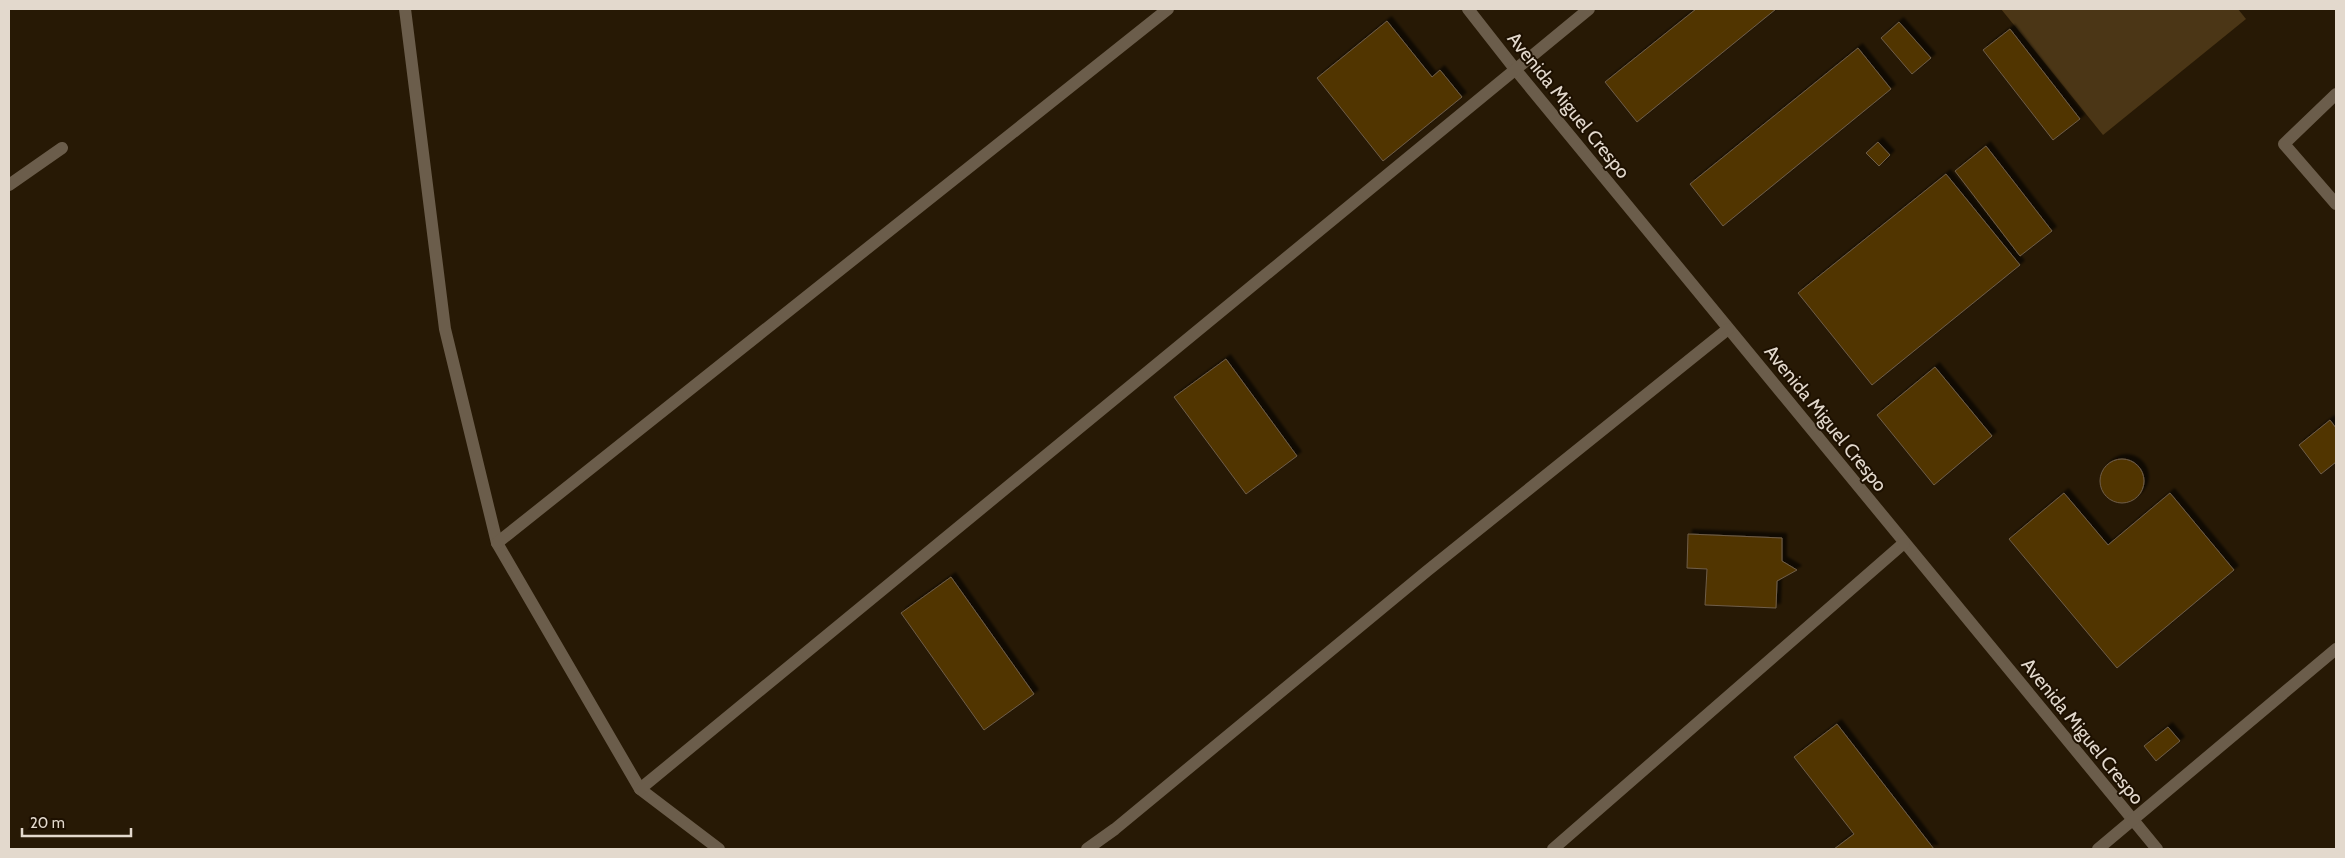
<svg xmlns="http://www.w3.org/2000/svg" width="2345" height="858" viewBox="0 0 2345 858" font-family="Cabin,sans-serif">
<style>
.green{fill:#4b3616}
.building{fill:#513403;stroke:#6f5e48;filter:url(#shadow)}
.lines{fill:none;stroke-linecap:round;stroke-linejoin:round}
.minor{stroke:#6b5d4b;stroke-width:12}
.labels{text-anchor:middle;stroke-width:4;stroke-linejoin:round;paint-order:stroke}
.street-label{font-size:19px;fill:#e3d9cd;stroke:#1d1000}
</style>
<defs>
<filter id="shadow"><feDropShadow dx="4.5" dy="-4.5" stdDeviation="1" flood-color="#0009"/></filter>
</defs>
<rect width="100%" height="100%" fill="#271905"/>
<polygon class="green" points="2001,9 2238,9 2246,19 2103,135"/>
<g class="building">
<polygon points="1696,9 1776,9 1637,122 1605,82"/>
<polygon points="1387,21 1432,77 1440,70 1462,97 1383,161 1317,78"/>
<polygon points="1899,22 1931,58 1912,74 1881,38"/>
<polygon points="2010,29 2080,119 2053,140 1983,50"/>
<polygon points="1858,48 1891,89 1723,226 1690,184"/>
<polygon points="1878,142 1890,155 1879,166 1866,153"/>
<polygon points="1986,146 2052,231 2020,256 1955,171"/>
<polygon points="1946,174 2020,265 1872,385 1798,293"/>
<polygon points="1226,359 1297,456 1246,494 1174,397"/>
<polygon points="1935,367 1992,436 1934,485 1877,415"/>
<polygon points="2330,420 2336,428 2336,462 2321,474 2299,445"/>
<circle cx="2122" cy="481" r="22"/>
<polygon points="2064,493 2108,545 2170,493 2234,570 2117,668 2009,539"/>
<polygon points="1688,534 1782,538 1782,561 1797,570 1777,581 1776,608 1705,605 1707,569 1687,568"/>
<polygon points="951,577 1034,694 984,730 901,613"/>
<polygon points="1837,724 1934,849 1834,849 1854,834 1794,757"/>
<polygon points="2168,727 2180,741 2156,761 2144,746"/>
</g>
<g class="lines">
<g class="minor">
<polyline points="405,9 445,329 497,543 640,789 719,849"/>
<polyline points="1468,9 1515,69 2157,849"/>
<polyline points="2336,94 2284,144 2336,204"/>
<polyline points="9,185 62,148"/>
<polyline points="497,543 1168,9"/>
<polyline points="640,789 1589,9"/>
<polyline points="1087,849 1115,829 1427,571 1728,329"/>
<polyline points="1553,849 1904,543"/>
<polyline points="2098,849 2336,649"/>
</g>
</g>
<g class="labels">
<g class="street-label">
<text transform="translate(1569 105) rotate(51)" y="7">Avenida Miguel Crespo</text>
<text transform="translate(1826 418) rotate(51)" y="7">Avenida Miguel Crespo</text>
<text transform="translate(2083 731) rotate(51)" y="7">Avenida Miguel Crespo</text>
</g>
</g>
<rect width="2345" height="858" fill="none" stroke="#e3d9cd" stroke-width="20"/>
<path d="M22 828v8h109v-8" fill="none" stroke="#e3d9cd" stroke-width="2.5"/>
<text x="30" y="828" font-size="15" fill="#e3d9cd" stroke="#1d1000" stroke-width="4" paint-order="stroke">20 m</text>
</svg>
